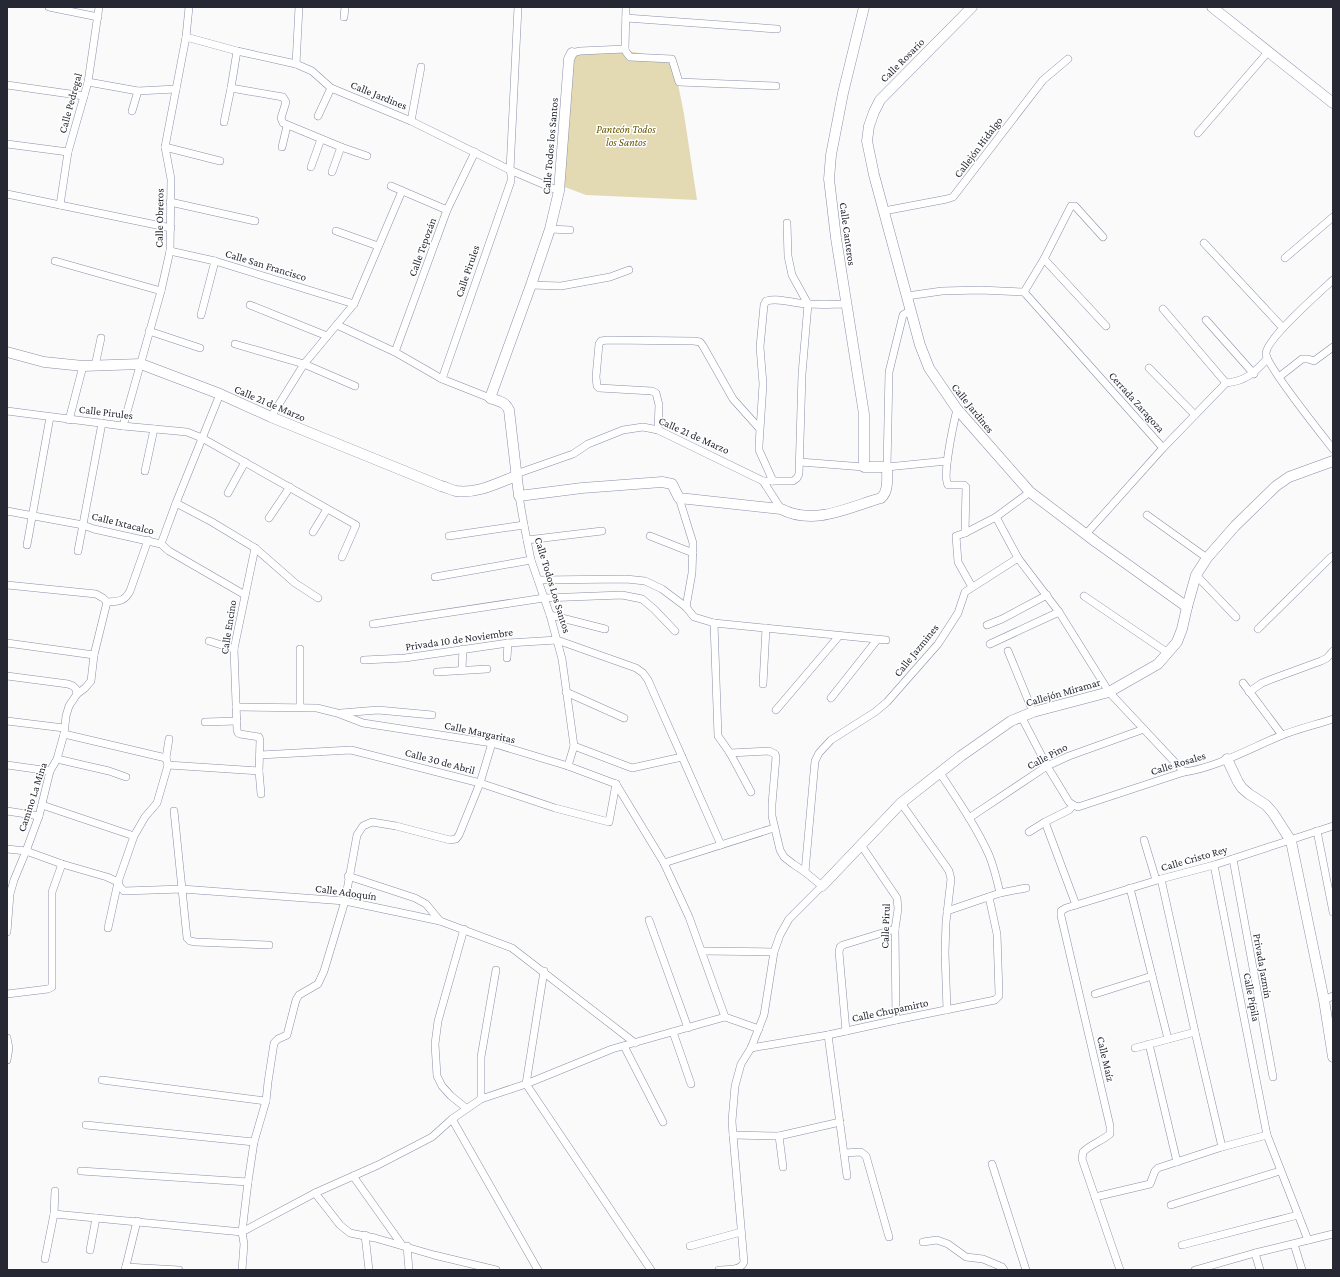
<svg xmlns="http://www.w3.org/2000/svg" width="1340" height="1277" viewBox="0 0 1340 1277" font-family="'Crimson Pro',serif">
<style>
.green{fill:#e3dab3}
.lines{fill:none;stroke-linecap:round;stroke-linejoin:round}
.street-casing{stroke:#8a8fa9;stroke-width:8}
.secondary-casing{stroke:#8a8fa9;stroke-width:11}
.street{stroke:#fff;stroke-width:7}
.secondary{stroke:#fff;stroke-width:10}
.labels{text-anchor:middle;stroke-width:3;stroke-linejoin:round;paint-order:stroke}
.street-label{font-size:11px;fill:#262933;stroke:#fff}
.park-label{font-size:11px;font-style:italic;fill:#665600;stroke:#fff}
</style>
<rect width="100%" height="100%" fill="#fafafa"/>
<polygon class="green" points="625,49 633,52 673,59 684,114 697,200 586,195 562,186 572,53"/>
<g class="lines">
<g class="street-casing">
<g id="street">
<polyline points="49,7 98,17"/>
<polyline points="626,7 625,49 626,52 630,57 672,59 679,82 776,86"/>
<polyline points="344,17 345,7"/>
<polyline points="626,18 777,29"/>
<polyline points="186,37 237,51 296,64 312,71 331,88 411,121 510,170 559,191"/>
<polyline points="572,53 580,51 625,49"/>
<polyline points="296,64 299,7"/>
<polyline points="88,82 138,91 176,89"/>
<polyline points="7,85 84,96"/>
<polyline points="231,88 283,97 286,102 281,118 283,123 341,147 367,156"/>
<polyline points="132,111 138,91"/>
<polyline points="318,116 331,88"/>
<polyline points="411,121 421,67"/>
<polyline points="224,122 231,88 237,51"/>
<polyline points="1198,133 1268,52"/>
<polyline points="7,144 68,152"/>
<polyline points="165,147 220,161"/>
<polyline points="282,147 287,126"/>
<polyline points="311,167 321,139"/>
<polyline points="332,172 341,147"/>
<polyline points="391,186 447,210"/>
<polyline points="7,194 171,228"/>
<polyline points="170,202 255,221"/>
<polyline points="60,205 68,152 88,82 99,7"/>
<polyline points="884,211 947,199 953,197 1043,80 1068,59"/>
<polyline points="550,229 570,230"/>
<polyline points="336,231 378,246"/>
<polyline points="1204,243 1283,328"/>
<polyline points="170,251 215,261 354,304"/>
<polyline points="1285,258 1333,217"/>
<polyline points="1044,259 1106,326"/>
<polyline points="55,261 161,291"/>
<path d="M1333,280C1321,291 1265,340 1266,354C1267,366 1322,435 1333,449"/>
<polyline points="531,285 561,286 610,277 629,270"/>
<polyline points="1024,292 1044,259 1071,206 1075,206 1103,237"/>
<polyline points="907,296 942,291 980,290 1024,292 1163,448"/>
<polyline points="250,305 327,336"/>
<polyline points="1163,309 1226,383"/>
<polyline points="911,310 903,315 889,372 887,467 947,461"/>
<polyline points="201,315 215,261"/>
<polyline points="1206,320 1254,374"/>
<polyline points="337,325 395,352 442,379 490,398"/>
<polyline points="149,331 200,348"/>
<polyline points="235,344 304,364 355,386"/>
<polyline points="395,352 447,210 475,152"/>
<polyline points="95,366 101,338"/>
<polyline points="1149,368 1195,415"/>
<polyline points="1279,377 1302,359 1308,359 1314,361 1333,347"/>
<polyline points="442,379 511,181 511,175 510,170 518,7"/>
<path d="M957,409C954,422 942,476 948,485H964L966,487L965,533"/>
<polyline points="7,411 123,426 187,432 202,438 356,525 342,557"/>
<polyline points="271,417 304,364 354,304 402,191"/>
<polyline points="69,420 83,366"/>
<polyline points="123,426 161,291 170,251 171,179 165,147 186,37 189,7"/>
<polyline points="658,430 659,405 656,393 652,391 599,388 597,386 596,377 599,344 601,341 607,340 694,341 700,342 703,346 733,399 759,428"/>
<polyline points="800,462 864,467"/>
<polyline points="145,471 154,429"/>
<polyline points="516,474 573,454 588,444 623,430 643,427 658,430 763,481 781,509"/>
<polyline points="763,481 793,481 797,478 799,474 802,374 808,304 792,275 788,256 787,223"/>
<path d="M773,481L759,450V445L763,384L760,347L764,305L766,301C781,297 793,304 809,304C821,305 834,304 847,304"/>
<polyline points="228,493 245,462"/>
<polyline points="519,496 524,525 531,560 550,615 562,659 574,746 568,766"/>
<polyline points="679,498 693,543 692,573 686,607"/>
<polyline points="176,503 212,522 255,548 295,583 318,598"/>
<polyline points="7,511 83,525 94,529 161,544 169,551 245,595"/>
<polyline points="1147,515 1207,558"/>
<polyline points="996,517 1018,558 1059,612 1109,692 1184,772"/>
<polyline points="269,518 290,487"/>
<polyline points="313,532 327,509"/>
<path d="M1086,534L1163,448L1226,383C1246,381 1254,373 1267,359"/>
<polyline points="449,536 524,525"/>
<polyline points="650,536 693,553"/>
<polyline points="527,540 602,531"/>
<polyline points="161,544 176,503 220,394"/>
<polyline points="27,545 50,417"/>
<polyline points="255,548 234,649 237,730 238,733 240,734 259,737 260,740 259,771 261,794"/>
<polyline points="78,551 102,423"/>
<polyline points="1196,575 1236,617"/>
<polyline points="435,577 531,560"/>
<polyline points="538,580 626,579 645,581 662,589 686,607 694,617 714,623 886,640"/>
<path d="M7,585L96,594L103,598L107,602C119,601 124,602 130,591L148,540"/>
<polyline points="972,587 958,562 956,536 965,533 996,517 1030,492"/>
<polyline points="1084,596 1168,653"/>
<polyline points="550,615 605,629"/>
<polyline points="714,623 718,736 730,753 751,792"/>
<polyline points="373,624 544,598 622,595 642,599 654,609 675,631"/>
<polyline points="987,625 1002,619 1047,595"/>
<polyline points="1258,629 1330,558 1333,556"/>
<polyline points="209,641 234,649"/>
<polyline points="7,643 94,655"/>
<polyline points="990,644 1059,612"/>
<polyline points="1008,651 1033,712"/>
<polyline points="507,658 508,643"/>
<polyline points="364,660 405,658 508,643 557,640 636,668 643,673 648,680 721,845"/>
<polyline points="462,669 463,649"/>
<polyline points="437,672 487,669"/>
<polyline points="7,676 68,684 73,686 76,689 77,694 69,706 66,716 64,734 57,759 50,771 39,816 26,851 14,880 10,894 7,932"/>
<polyline points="1243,683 1282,735"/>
<polyline points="763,684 766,628"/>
<polyline points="566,692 624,718"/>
<polyline points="1249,692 1262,683 1272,679 1321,661 1327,658 1333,651"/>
<polyline points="77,694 85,688 91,681 94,655 107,602"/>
<polyline points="831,698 877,640"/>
<polyline points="236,707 317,708 337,713 363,723 492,743 568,766 616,784"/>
<polyline points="300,707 300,649"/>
<polyline points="776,710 839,636"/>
<polyline points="341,713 378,710 432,715"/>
<path d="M1021,716L1047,766L1069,802L1073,805L1078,807L1184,772C1215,768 1251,748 1280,736C1297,729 1315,725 1333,719"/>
<polyline points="7,721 64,728"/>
<polyline points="205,722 237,721"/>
<polyline points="64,734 166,758"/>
<polyline points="574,746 632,768 682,757"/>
<polyline points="260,755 351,750 480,783 555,808 609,822 616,784"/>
<polyline points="57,759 109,771 126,777"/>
<polyline points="7,765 50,771"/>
<polyline points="168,765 259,771"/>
<path d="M940,773C957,799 976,826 989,855C994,867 997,880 1000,893L947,911"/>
<polyline points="616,784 664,863 689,917 725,1017"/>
<polyline points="901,803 945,865 949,871 951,879 946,922 945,953 947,1010"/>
<polyline points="42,805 134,836"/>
<polyline points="7,811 39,816"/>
<polyline points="174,811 187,938 190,941 196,942 269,945"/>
<polyline points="969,818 1047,766 1069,756 1144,729"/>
<polyline points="1045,822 1076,905"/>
<polyline points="1317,831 1333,912"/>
<polyline points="1029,832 1045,822 1069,810 1073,805"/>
<polyline points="1144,840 1156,880"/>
<polyline points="861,845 897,898 898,909 895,929 896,1020"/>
<polyline points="7,849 26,851 62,864 107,877 118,882 120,887 124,891 182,889 345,901 440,921 512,948 635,1043"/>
<polyline points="1233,859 1273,1077"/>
<polyline points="664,863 774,828"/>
<polyline points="1214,865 1267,1135 1308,1240"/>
<polyline points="805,872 815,761 819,753 831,740 875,712 887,702 938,644 958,613 965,592 1018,558"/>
<polyline points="348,876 415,898 426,904 440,921"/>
<polyline points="1161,879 1195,1032 1222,1147"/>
<polyline points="1130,888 1168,1039"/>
<polyline points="1000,893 1026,888"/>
<polyline points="649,920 688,1028"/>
<polyline points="108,928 118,882 134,836 145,817 157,803 168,765 166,758 169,739"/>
<polyline points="464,929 438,1021 435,1044 437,1076 442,1086 451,1096 466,1108"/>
<polyline points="702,951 774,952"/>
<polyline points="544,971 526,1084 651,1270"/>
<polyline points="7,994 48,989 52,987 52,892 62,864"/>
<polyline points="1095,994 1152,976"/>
<polyline points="1324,1000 1333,996"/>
<polyline points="846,1031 839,952 840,947 843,945 895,929"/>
<polyline points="673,1032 691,1084"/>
<polyline points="828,1035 847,1176"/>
<polyline points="7,1038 9,1048 7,1060"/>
<polyline points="1149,1044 1177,1162"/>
<polyline points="624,1046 663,1122"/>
<polyline points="751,1048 828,1035 896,1020 995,1000 999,996 999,994 997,934 989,897"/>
<polyline points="1135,1048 1195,1032"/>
<polyline points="102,1080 266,1101"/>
<polyline points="481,1099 481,1057 496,970"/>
<polyline points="452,1119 538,1270"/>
<polyline points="86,1125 254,1142"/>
<polyline points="733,1135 779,1136 840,1122"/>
<polyline points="779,1136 783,1167"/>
<polyline points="844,1153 861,1152 866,1156 889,1237"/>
<polyline points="992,1164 1026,1270"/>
<polyline points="81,1171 248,1182"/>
<polyline points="353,1176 402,1245"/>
<polyline points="315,1193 340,1225 350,1233 375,1238 434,1255 496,1270"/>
<polyline points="1095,1197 1150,1184 1155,1171 1158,1168 1222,1147 1267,1135"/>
<polyline points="1171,1205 1280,1171"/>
<polyline points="54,1214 242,1232"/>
<polyline points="242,1232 315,1193 378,1165 432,1137 452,1119 481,1099 526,1084 612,1049 725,1017 759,1029"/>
<polyline points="365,1235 369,1270"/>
<polyline points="923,1242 937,1240 948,1244 966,1257 983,1259 1002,1267 1004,1270"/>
<polyline points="1294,1244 1302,1270"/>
<polyline points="1182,1245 1298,1215"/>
<polyline points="407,1246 409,1270"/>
<polyline points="690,1246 741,1232"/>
<polyline points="90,1250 96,1218"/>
<polyline points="1255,1253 1260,1270"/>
<polyline points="45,1259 54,1214 55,1191"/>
<polyline points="126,1267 179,1270"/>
<polyline points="125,1270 137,1221"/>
<polyline points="242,1270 244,1244 242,1232 248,1182 254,1142 266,1101 268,1082 274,1043 278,1039 287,1035 296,1000 299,995 318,984 324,971 345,901 357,835 363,826 372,822 396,826 450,840 456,839 459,835 480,783 492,743"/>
<path d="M719,1270C727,1269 741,1271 744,1262L733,1135L732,1121L735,1086L741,1064L751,1048L764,1015L774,952L780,935L789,919L822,886L805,872L793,864L784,857L780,850L772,816V804L776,757L775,754L769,751L730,753"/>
<path d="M1120,1270L1082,1159L1083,1152C1091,1144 1102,1141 1110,1134V1126L1061,916V911L1066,908L1161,879L1214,865L1333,826"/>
<polyline points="1195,1270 1255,1253 1333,1234"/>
</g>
</g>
<g class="secondary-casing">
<g id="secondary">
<polyline points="972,7 880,100 874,112 869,126 867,141 874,175 920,345 929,368 957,409 1030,492 1096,542 1187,607"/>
<polyline points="1212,7 1333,103"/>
<path d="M572,53L569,59L559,191L550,229L531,285L490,398C498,401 506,402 509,410L519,496L582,488L662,482L672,484L679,498L781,509C814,526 847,508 881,498C889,491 887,477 887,467H864V414L836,238L829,179L831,155L843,93L864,7"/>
<path d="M7,352L44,362L83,366L141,364L220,394L271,417L441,486C446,487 451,490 456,491C477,494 498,483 516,476"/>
<polyline points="1227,759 1238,782 1242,788 1249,794 1266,805 1273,813 1291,841 1324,1000 1333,1057"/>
<polyline points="822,886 901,803 961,756 1011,721 1033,712 1109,692 1158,664 1177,642 1182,629 1187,607 1196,575 1207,558 1235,526 1276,486 1289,477 1333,461"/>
</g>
</g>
<use href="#street" class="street"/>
<use href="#secondary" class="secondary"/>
</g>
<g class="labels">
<g class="street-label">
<text transform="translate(902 60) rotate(-45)" y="4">Calle Rosario</text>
<text transform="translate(379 95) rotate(22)" y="4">Calle Jardines</text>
<text transform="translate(70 103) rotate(-75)" y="4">Calle Pedregal</text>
<text transform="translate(550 146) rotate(-85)" y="4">Calle Todos los Santos</text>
<text transform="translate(978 147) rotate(-53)" y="4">Callejón Hidalgo</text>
<text transform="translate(159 218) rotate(-89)" y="4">Calle Obreros</text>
<text transform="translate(848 234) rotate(82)" y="4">Calle Canteros</text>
<text transform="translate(422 247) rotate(-70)" y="4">Calle Tepozán</text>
<text transform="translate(266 265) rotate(17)" y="4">Calle San Francisco</text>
<text transform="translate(467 271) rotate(-71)" y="4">Calle Pirules</text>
<text transform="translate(1137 402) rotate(48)" y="4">Cerrada Zaragoza</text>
<text transform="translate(270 403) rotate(23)" y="4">Calle 21 de Marzo</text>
<text transform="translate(973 408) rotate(51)" y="4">Calle Jardines</text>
<text transform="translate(106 412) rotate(7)" y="4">Calle Pirules</text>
<text transform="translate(694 435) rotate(24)" y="4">Calle 21 de Marzo</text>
<text transform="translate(123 523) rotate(14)" y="4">Calle Ixtacalco</text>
<text transform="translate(553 585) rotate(73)" y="4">Calle Todos Los Santos</text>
<text transform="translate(228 627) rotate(-81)" y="4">Calle Encino</text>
<text transform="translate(459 639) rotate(-8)" y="4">Privada 10 de Noviembre</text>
<text transform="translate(916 650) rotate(-51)" y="4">Calle Jazmines</text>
<text transform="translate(1063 692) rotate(-16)" y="4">Callejón Miramar</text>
<text transform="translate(480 732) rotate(12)" y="4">Calle Margaritas</text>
<text transform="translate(1047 756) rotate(-28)" y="4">Calle Pino</text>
<text transform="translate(440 761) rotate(15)" y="4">Calle 30 de Abril</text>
<text transform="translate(1178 763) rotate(-17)" y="4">Calle Rosales</text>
<text transform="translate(32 797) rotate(-72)" y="4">Camino La Mina</text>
<text transform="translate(1194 858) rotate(-16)" y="4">Calle Cristo Rey</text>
<text transform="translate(346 892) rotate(8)" y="4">Calle Adoquín</text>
<text transform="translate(885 926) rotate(-88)" y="4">Calle Pirul</text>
<text transform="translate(1263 966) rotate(80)" y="4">Privada Jazmín</text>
<text transform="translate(1252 997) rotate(79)" y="4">Calle Pípila</text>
<text transform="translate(890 1010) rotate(-12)" y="4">Calle Chupamirto</text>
<text transform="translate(1106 1059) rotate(77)" y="4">Calle Maíz</text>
</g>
<g class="park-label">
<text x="626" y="133">Panteón Todos<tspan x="626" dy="13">los Santos</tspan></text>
</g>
</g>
<rect width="1340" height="1277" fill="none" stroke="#262933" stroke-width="16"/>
</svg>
